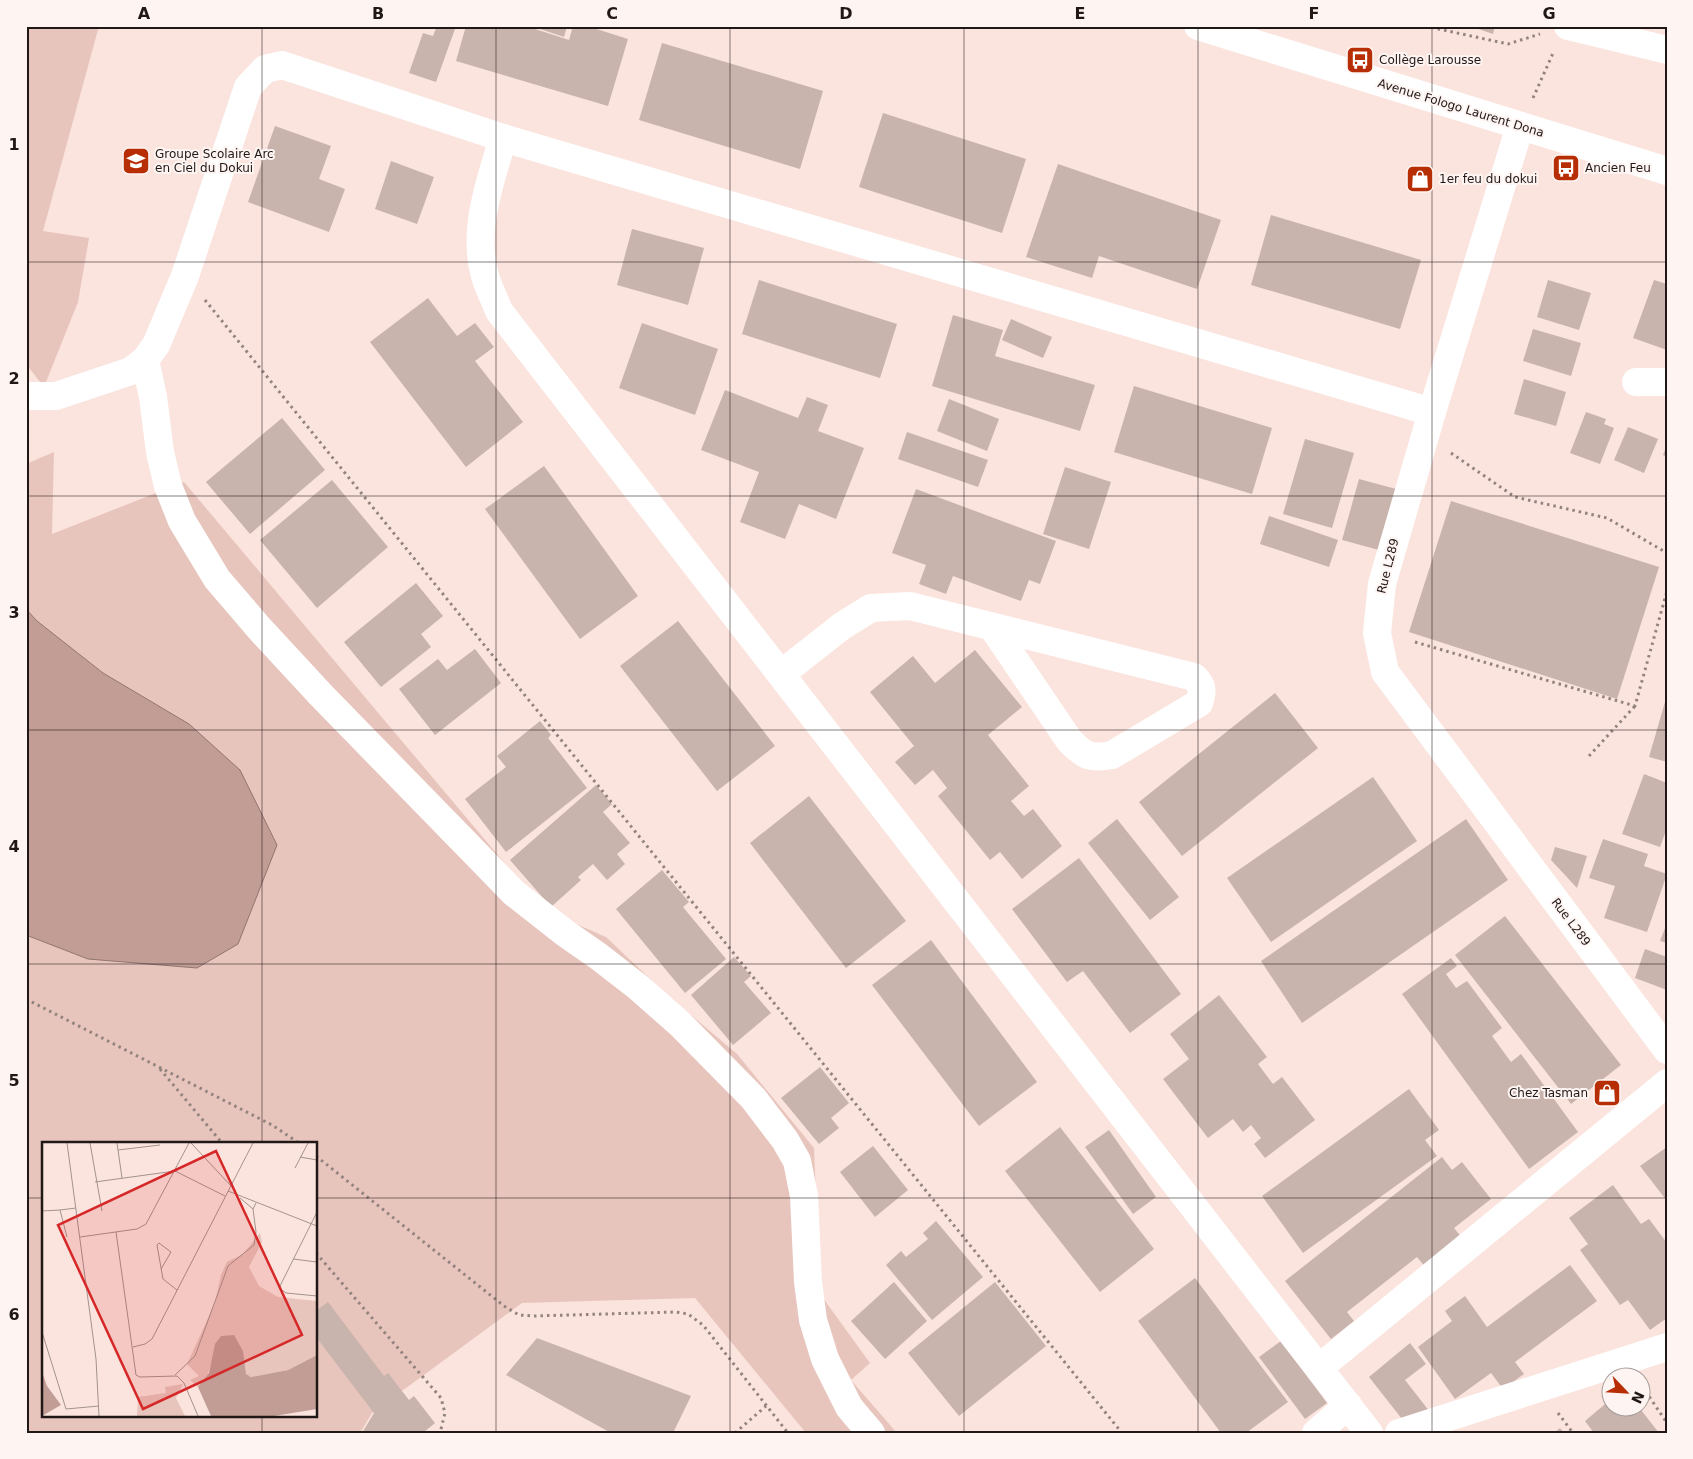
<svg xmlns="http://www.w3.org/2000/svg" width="1693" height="1459" viewBox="0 0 1693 1459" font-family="'DejaVu Sans',sans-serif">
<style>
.green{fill:#e8c5bc;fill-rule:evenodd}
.water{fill:#c19d95;stroke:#91756f}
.building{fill:#c9b3ad}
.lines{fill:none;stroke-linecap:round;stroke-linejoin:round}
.path{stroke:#93837f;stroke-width:3;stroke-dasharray:2.5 4;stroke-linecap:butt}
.minor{stroke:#fff;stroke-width:28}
.major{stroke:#fff;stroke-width:28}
.grid{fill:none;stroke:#201816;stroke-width:1;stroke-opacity:0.55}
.labels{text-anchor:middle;stroke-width:4;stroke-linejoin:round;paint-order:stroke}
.poi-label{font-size:12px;fill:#201816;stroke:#fef5f2;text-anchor:start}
.street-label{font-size:12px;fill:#201816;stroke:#fef5f2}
.inset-road{fill:none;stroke:#a3928e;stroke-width:1}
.view{fill:#d62828;fill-opacity:0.15;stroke:#d62828;stroke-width:2.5}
.inset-edge{fill:none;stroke:#201816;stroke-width:2.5}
.neatline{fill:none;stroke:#201816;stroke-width:2}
.grid-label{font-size:16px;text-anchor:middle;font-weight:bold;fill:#201816}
</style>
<rect width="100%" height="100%" fill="#fbe4de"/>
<g class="green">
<polygon points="26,26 99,26 43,231 89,238 78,302 44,387 26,364"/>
<path d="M54,452L52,534L184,482L544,910L606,937L666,994L737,1054L814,1148L820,1294L870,1363L851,1380L897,1433H806L695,1298L522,1303L372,1413L360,1433H26V935L88,959L189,724L103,673L37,621L26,609V464ZM44,1143H316V1415H44Z"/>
</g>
<polygon class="water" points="26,609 37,621 103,673 189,724 240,770 277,845 238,944 197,968 88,959 26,935"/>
<g class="building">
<polygon points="437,26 456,26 436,82 409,73 423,33 433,36"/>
<polygon points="466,26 526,26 569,40 573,26 587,26 628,39 608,106 456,61"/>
<polygon points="531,26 567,26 564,37"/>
<polygon points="1470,26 1495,26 1493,34"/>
<polygon points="662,43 823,91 800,169 639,120"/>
<polygon points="883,113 1026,159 1002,233 859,187"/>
<polygon points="275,126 331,146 319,179 345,189 329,232 248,202"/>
<polygon points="391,161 434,177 417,224 375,209"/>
<polygon points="1058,164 1221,220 1197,289 1099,256 1092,278 1026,257"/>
<polygon points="1271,215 1421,260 1400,329 1251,285"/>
<polygon points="632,229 704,248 688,305 617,285"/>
<polygon points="759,280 897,324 880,378 742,334"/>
<polygon points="1548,280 1591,293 1579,330 1537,317"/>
<polygon points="1654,280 1667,284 1667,350 1633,338"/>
<polygon points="428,298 457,336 475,323 494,347 475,361 523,422 466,467 370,342"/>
<polygon points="953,315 1003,330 995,356 1095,385 1080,431 932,386"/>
<polygon points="1011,319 1052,337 1043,358 1002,340"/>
<polygon points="642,323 718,349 695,415 619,388"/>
<polygon points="1533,329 1581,343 1571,376 1523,361"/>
<polygon points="1524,379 1566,392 1556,426 1514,414"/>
<polygon points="1134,386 1272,428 1252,494 1114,452"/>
<polygon points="725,390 798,418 807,397 828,405 818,431 864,448 836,519 799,504 785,539 740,522 759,472 701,450"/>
<polygon points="949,399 999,419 987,451 937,431"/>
<polygon points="1586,412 1606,419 1604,424 1614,428 1600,464 1570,453"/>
<polygon points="282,418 325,470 250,534 206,482"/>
<polygon points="1628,427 1658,439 1644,473 1614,460"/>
<polygon points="907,432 988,460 978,487 898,459"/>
<polygon points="1305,439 1354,453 1332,528 1283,514"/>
<polygon points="1667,445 1667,457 1663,455"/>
<polygon points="544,466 638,596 580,639 485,509"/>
<polygon points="1065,467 1111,482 1089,549 1043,534"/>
<polygon points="1359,479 1396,489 1379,550 1342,540"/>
<polygon points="332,480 388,547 317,608 260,540"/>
<polygon points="916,489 1056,541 1040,584 1029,580 1021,601 953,576 946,594 919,584 926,565 892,553"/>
<polygon points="1451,501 1659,567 1617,699 1409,632"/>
<polygon points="1269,516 1338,540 1329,567 1260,544"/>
<polygon points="416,583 443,616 421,634 431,647 381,687 344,642"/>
<polygon points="678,621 775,746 717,791 620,666"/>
<polygon points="475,649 501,683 435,735 399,689 438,659 447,670"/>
<polygon points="975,650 1022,707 988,735 1029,786 1011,801 1024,816 1033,809 1062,846 1022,879 1000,852 990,860 938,796 947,788 933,770 915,785 895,762 914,746 870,692 913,656 935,683"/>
<polygon points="1275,693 1318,748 1182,856 1139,802"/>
<polygon points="1667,695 1667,762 1649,757"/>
<polygon points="540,721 551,735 548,738 587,788 506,852 465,799 506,767 497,756"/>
<polygon points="1644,774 1667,783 1667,828 1660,847 1622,834"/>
<polygon points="1373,777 1417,841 1271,942 1227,878"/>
<polygon points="596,785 612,804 603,812 630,843 617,854 625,864 607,880 593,864 578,877 581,880 551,907 510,860"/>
<polygon points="809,796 906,921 846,968 750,843"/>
<polygon points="1117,819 1179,897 1150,920 1088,843"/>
<polygon points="1466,819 1508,880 1302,1023 1261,961"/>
<polygon points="1603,839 1648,854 1644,866 1667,874 1647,932 1604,918 1615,886 1589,878"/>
<polygon points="1555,847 1587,856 1577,888 1551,860"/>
<polygon points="1079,858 1181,994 1130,1033 1083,971 1067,982 1012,909"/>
<polygon points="662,870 689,902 683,907 726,959 685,993 616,909"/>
<polygon points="1505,916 1621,1065 1571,1104 1455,955"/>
<polygon points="1667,923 1667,943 1660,941"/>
<polygon points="931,940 1037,1082 979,1126 872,985"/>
<polygon points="1645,949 1667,957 1667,990 1635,978"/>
<polygon points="734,957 751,976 744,982 771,1013 733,1045 691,995"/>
<polygon points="1451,958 1457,966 1446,974 1456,988 1467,981 1502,1028 1492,1036 1511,1062 1521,1054 1578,1132 1529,1169 1402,994"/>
<polygon points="1219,995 1267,1057 1258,1064 1273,1084 1282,1077 1315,1120 1265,1158 1254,1144 1261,1138 1251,1125 1243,1132 1233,1119 1208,1138 1163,1079 1189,1059 1170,1034"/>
<polygon points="820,1067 849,1103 831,1118 839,1128 819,1144 781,1098"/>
<polygon points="1609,1083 1617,1093 1605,1103 1598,1093"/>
<polygon points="1409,1089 1439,1130 1425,1140 1437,1156 1303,1253 1262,1196"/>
<polygon points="1060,1127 1154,1249 1100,1292 1005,1171"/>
<polygon points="1109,1130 1156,1197 1133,1214 1085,1147"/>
<polygon points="873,1146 908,1190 875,1217 840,1172"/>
<polygon points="1667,1147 1667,1201 1640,1166"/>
<polygon points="1442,1157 1452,1170 1462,1162 1491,1199 1454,1228 1463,1239 1426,1268 1417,1257 1347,1312 1354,1321 1331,1339 1285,1281"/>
<polygon points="1613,1185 1641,1224 1649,1219 1667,1243 1667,1251 1665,1253 1667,1255 1667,1318 1650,1330 1628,1300 1620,1305 1580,1250 1588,1244 1569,1218"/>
<polygon points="936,1221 983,1277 932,1320 886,1265 901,1251 906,1257 928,1239 923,1233"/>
<polygon points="1570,1265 1597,1301 1515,1362 1524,1374 1503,1389 1491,1373 1455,1399 1418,1347 1452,1321 1445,1311 1465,1296 1487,1327"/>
<polygon points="1195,1278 1288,1402 1246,1433 1221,1433 1138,1321"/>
<polygon points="894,1282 927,1321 885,1359 851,1321"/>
<polygon points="995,1282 1046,1346 959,1416 908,1353"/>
<polygon points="328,1302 384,1376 388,1373 409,1400 414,1396 435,1423 423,1433 362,1433 374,1413 316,1337 316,1311"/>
<polygon points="537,1338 691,1396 673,1433 611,1433 506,1375"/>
<polygon points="1281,1341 1327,1403 1305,1419 1259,1357"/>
<polygon points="1410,1343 1426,1364 1405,1380 1430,1412 1402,1419 1369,1377"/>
<polygon points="1610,1400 1610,1406 1638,1406 1659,1433 1594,1433 1585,1421"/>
<polygon points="1560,1428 1564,1433 1554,1433"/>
</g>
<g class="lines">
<g class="path">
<polyline points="1425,26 1508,44 1540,34"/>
<polyline points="1533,98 1554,51"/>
<polyline points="205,300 1122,1433"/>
<polyline points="1451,453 1515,497 1607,518 1667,553"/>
<polyline points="1415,642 1635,706 1667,591"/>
<polyline points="1589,756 1635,706"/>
<polyline points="26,999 272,1125 299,1143"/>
<polyline points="160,1069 222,1143"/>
<polyline points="316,1156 504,1306 519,1315 533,1316 676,1312 688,1314 703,1325 788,1433"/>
<polyline points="316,1253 441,1398 445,1413 440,1433"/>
<polyline points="1642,1386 1667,1423"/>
<polyline points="1558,1413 1573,1433"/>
<polyline points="735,1433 766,1406"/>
</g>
<g class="minor">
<polyline points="1568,26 1667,50"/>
<polyline points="1520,126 1432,412 1382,584 1377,633 1385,672 1667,1050"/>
<path d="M503,138C490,183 471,232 486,279C489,289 495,300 499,311L1369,1433"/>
<polyline points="145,360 153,397 160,452 168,486 182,521 217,579 259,628 320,694 514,893 565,933 598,956 638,987 680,1024 753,1098 785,1140 797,1161 804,1196 808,1282 813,1320 825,1359 849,1407 871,1433"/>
<polyline points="1636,382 1667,382"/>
<polyline points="26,396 56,396 131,371 145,360 156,345 185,276 248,87 265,69 282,65 503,138 1432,412"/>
<path d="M781,674L842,626L871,608L910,606L1194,677C1203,686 1203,691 1199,703L1112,755C1090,759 1084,756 1069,740L993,628"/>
<polyline points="1319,1368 1667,1083"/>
<polyline points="1316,1433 1348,1405"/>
<polyline points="1399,1433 1667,1347"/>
</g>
<polyline class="major" points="1198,26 1667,171"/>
</g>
<path class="grid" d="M262,26V1143M496,26V1433M730,26V1433M964,26V1433M1198,26V1433M1432,26V1433M26,262H1667M26,496H1667M26,730H1667M26,964H1667M26,1198H44M316,1198H1667M262,1415V1433"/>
<defs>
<g id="bus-square" transform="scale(1.4375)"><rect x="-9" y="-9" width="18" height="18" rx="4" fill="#b72d04" stroke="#fef5f2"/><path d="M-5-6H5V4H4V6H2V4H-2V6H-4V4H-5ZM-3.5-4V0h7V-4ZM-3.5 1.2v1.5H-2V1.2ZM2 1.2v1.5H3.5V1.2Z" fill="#fff"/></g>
<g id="school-square" transform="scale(1.4375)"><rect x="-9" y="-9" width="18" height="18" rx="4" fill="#b72d04" stroke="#fef5f2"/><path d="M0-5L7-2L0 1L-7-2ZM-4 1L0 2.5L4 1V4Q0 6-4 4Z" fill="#fff"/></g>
<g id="shop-square" transform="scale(1.4375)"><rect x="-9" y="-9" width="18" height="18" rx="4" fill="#b72d04" stroke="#fef5f2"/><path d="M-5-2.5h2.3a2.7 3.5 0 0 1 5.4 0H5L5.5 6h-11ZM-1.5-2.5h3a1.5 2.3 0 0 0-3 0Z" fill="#fff"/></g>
</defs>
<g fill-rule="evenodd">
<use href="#bus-square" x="1360" y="60"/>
<use href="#school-square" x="136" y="161"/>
<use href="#bus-square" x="1566" y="168"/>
<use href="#shop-square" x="1420" y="179"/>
<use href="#shop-square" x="1607" y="1093"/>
</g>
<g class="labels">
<g class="poi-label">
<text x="1379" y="64">Collège Larousse</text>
<text x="155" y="158">Groupe Scolaire Arc<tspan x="155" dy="14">en Ciel du Dokui</tspan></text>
<text x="1585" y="172">Ancien Feu</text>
<text x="1439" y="183">1er feu du dokui</text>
<text x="1588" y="1097" text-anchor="end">Chez Tasman</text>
</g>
<g class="street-label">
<text transform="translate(1461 108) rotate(17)" y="4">Avenue Fologo Laurent Dona</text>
<text transform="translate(1388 566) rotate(-76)" y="4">Rue L289</text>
<text transform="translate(1571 922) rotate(53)" y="4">Rue L289</text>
</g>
</g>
<g transform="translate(42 1142)">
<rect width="275" height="275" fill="#fbe4de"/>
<path d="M218,91L220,100L207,125L217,144L236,155L275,159V213L246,228L210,235L204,233L203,225L169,221L164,239L156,245L148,238L157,234L145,222L173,161L179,133L185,120L201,112ZM141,242L134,256L143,274H95L96,255L124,251L123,245Z" fill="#e8c5bc"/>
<path d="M192,193L201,209L204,232L209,235L246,228L275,213V267L232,274H169L156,245L167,231L173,202L179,194ZM0,230L5,244L19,263L0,274Z" fill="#c19d95"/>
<path class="inset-road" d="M25,1L54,217L57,274M48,1L60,69M75,1L80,36M149,1L189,44M76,8L118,3M258,15L275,18M253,26L266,1M53,40L133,29L183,54M186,49L275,84M198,56L211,67M18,68L34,66M0,69L18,68L25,95M275,70L237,146L244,151L275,154M74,90L94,233L98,235L135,234L142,241L156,274M38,95L95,87L104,82L147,1M251,117L275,120M119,127L129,110L117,101L115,103L121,137L135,148M0,190L24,267M91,205L103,202L110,197L211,1M133,233L153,214L186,124L212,103L214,90L211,67L214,61M24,267L57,264"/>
<path class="view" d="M174,9L260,193L101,267L16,83Z"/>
<rect width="275" height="275" class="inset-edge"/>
</g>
<rect width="1693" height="1459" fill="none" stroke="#fef5f2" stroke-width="55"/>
<g transform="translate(1626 1392) rotate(115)"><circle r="24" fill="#fef5f2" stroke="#a59d9a"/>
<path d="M0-4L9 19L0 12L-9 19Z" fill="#b72d04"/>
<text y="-8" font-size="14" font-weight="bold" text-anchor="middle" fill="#201816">N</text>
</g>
<rect x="28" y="28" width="1638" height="1404" class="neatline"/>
<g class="grid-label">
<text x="144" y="19">A</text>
<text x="378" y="19">B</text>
<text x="612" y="19">C</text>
<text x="846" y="19">D</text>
<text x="1080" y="19">E</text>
<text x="1314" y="19">F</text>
<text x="1549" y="19">G</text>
<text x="14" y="150">1</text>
<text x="14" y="384">2</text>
<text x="14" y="618">3</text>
<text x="14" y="852">4</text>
<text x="14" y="1086">5</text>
<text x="14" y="1320">6</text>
</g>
</svg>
